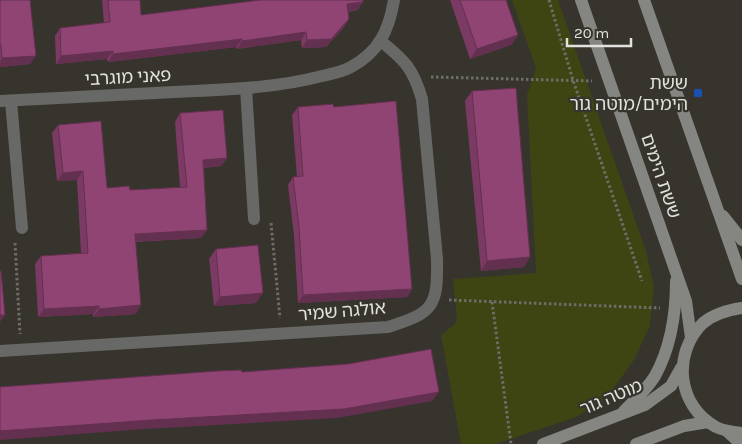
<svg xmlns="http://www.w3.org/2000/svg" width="742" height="444" viewBox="0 0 742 444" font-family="Karla,'Noto Sans Hebrew',sans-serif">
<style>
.green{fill:#3e4512}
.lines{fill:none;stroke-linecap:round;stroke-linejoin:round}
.path{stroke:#6f6d68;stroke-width:3;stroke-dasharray:2.5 2.5;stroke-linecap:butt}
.street{stroke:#686966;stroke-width:12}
.secondary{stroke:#858681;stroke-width:12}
.wall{fill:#7b3a63}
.shaded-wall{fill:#643050}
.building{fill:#8f4473;stroke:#643050}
.transit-dot{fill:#1a4fb4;stroke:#37342e;stroke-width:2}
.labels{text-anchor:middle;stroke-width:4.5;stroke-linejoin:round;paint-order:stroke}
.street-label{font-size:18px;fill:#e2e1dd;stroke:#37342e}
.poi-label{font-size:18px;fill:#e2e1dd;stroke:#37342e;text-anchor:end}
</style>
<rect width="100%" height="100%" fill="#37342e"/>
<polygon class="green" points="512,0 558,0 646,251 654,287 650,326 634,360 607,397 576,417 496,444 461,444 441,335 455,324 457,319 453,279 536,273 527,95 536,68"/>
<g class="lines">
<g class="path">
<polyline points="549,0 573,80 642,281"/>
<polyline points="431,77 592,81"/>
<polyline points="271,223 280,318"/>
<polyline points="15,243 20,334"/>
<polyline points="449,300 660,308"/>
<polyline points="492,302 511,444"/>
</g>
<g class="street">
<polyline points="246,88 254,219"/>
<path d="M0,101C65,98 129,94 194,91C237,89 280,87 322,76C331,74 342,72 351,67C379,52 389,30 394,0"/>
<polyline points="11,101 22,228"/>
<path d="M0,351L388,327C433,313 438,307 437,259L422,99C413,68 405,61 381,41"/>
</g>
<g class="secondary">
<polyline points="581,0 686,301 691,338"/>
<polyline points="644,0 742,279"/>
<polyline points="723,216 742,240"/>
<path d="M742,308C728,310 714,314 703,323C672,353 677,406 716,427C724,431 733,432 742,433"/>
<path d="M624,411C635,400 647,389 655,376C671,347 676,313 676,281"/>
<polyline points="728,432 741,444"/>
<polyline points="543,444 645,405 671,386 681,368"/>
<polyline points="636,444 684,426 708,422"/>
</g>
</g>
<g class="wall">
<polygon points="0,0 30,64 0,67"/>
<polygon points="102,0 140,0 141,15 358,10 348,12 344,27 326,47 302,48 301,40 237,49 236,47 108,62 107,59 56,64 55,36 60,28 104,23"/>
<polygon points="450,0 506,0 518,35 511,45 470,59"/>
<polygon points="472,91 524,267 481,271 465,101"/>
<polygon points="298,107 334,107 412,289 407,297 298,303 294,235 288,185 293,177 297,177 292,115"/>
<polygon points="180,113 227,158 221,166 204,168 207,230 201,238 136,242 136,314 93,317 93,314 38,317 35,264 41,256 81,253 77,180 57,181 52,133 58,125 107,188 130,190 180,187 175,122"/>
<polygon points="216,249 256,303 214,306 209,259"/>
</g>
<g class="shaded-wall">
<polygon points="363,2 358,10 341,12 347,4"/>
<polygon points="349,19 344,27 326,47 302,48 307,40"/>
<polygon points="306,32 301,40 237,49 242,41"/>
<polygon points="518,35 511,45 470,59 477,49"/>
<polygon points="242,39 236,47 108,62 113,54"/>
<polygon points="113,51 107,59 56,64 61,56"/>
<polygon points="36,56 30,64 0,67 0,62 2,58"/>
<polygon points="227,158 221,166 197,168 203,160"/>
<polygon points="83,171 77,180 57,181 63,173"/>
<polygon points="207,230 201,238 129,242 135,234"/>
<polygon points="530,257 524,267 481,271 487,261"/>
<polygon points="412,289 407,297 298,303 303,295"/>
<polygon points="263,293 256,303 214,306 220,297"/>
<polygon points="141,305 136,314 93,317 99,309"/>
<polygon points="99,306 93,314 38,317 44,309"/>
<polygon points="0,315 5,315 0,322"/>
<polygon points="439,392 432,401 337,418 145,429 0,440 0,431"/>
</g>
<g class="building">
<polygon points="0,0 30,0 36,56 2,58 1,45 0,45"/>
<polygon points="108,0 140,0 141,15 260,0 363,0 363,2 347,4 349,19 331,39 307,40 306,32 242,41 242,39 113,54 113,51 61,56 60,28 110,22"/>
<polygon points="460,0 506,0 518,35 477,49"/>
<polygon points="516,88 530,257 487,261 472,91"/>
<polygon points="396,101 412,289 303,295 299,227 293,177 303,176 298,107 333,104 334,107"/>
<polygon points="223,110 227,158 203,160 207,230 135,234 141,305 99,309 99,306 44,309 41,256 88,253 83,171 63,173 58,125 101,121 107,188 129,186 130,190 187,187 180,113"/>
<polygon points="258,245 263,293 220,297 216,249"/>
<polygon points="0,271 1,271 5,315 0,315"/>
<polygon points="431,349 439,392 344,409 152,420 0,431 0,387 217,371 241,370 242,372 348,364"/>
</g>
<rect class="transit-dot" x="693" y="88" width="10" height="10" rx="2.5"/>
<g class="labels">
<g class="street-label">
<text transform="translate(128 77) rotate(-3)" y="6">פאני מוגרבי</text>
<text transform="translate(661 176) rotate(71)" y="6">ששת הימים</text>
<text transform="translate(342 311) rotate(-5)" y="6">אולגה שמיר</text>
<text transform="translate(611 397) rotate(-23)" y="6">מוטה גור</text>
</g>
<g class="poi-label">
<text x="688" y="89">ששת<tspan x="688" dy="21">הימים/מוטה גור</tspan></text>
</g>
</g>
<path d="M567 38v8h64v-8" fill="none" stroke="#e2e1dd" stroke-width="2.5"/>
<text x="574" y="38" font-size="15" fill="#e2e1dd" stroke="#37342e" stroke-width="4" paint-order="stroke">20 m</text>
</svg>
